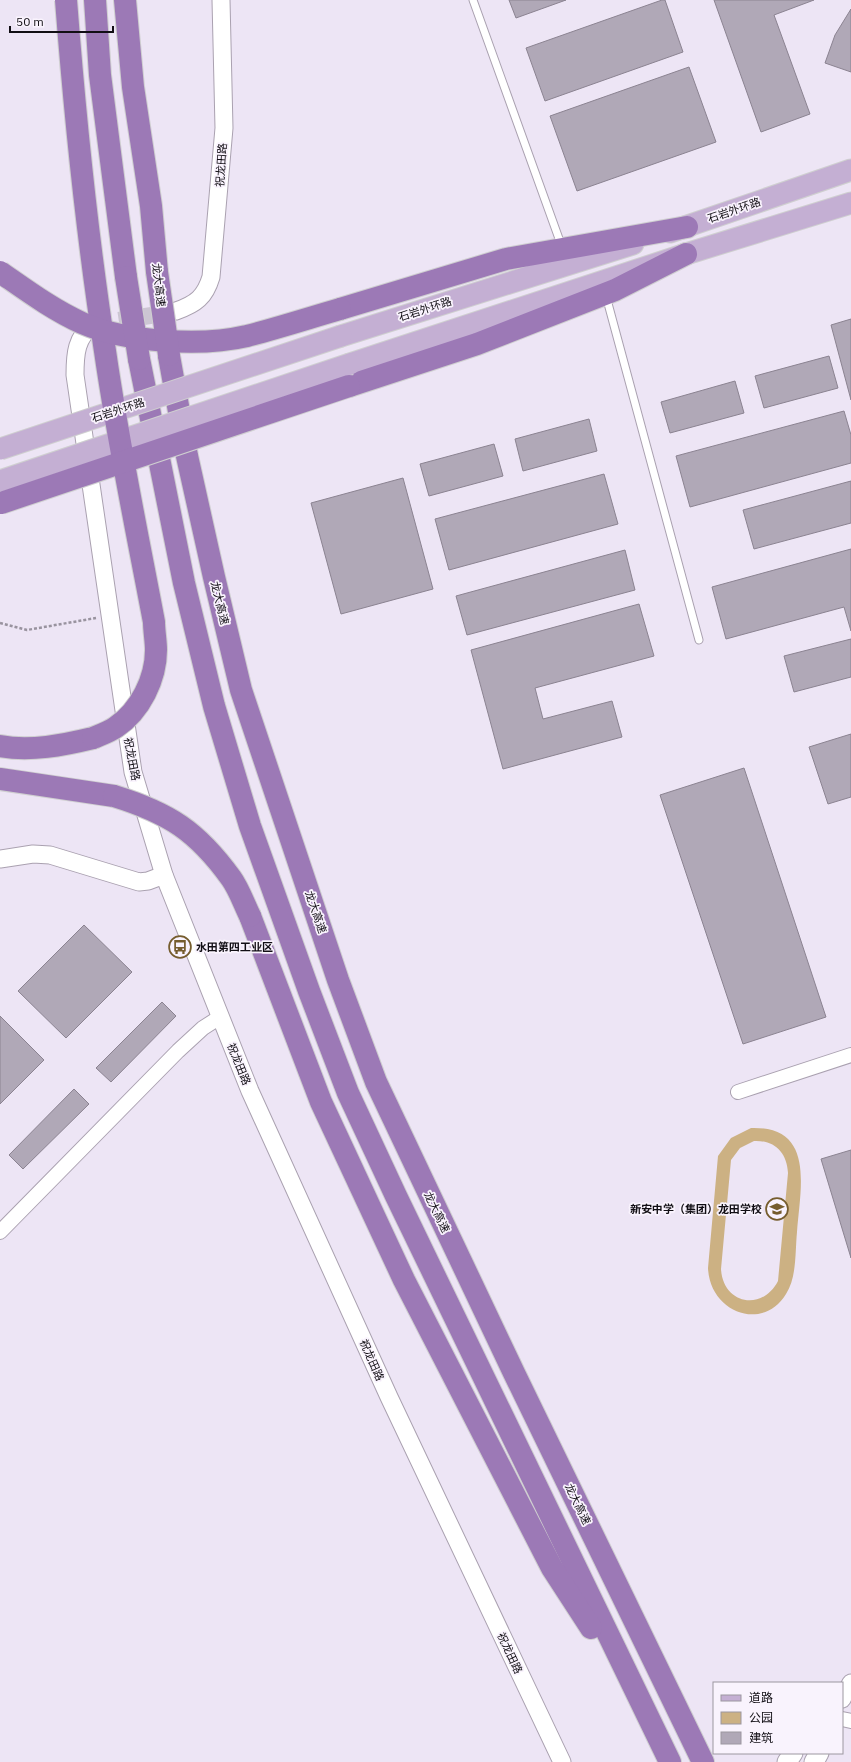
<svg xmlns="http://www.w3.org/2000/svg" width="851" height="1762" viewBox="0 0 851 1762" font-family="'IBM Plex Sans','Noto Sans SC',sans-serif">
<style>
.green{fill:#ccb183;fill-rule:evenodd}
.building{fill:#b0a8b7;stroke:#8b8391}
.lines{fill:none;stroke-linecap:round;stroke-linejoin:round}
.tertiary-tunnel{stroke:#ccc5d3;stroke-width:17;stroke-dasharray:17 8;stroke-linecap:butt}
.service-casing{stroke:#aaa1b0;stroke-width:9}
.minor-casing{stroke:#aaa1b0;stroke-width:16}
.tertiary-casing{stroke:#aaa1b0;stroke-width:19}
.secondary-casing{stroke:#aaa1b0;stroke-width:21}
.primary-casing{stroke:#cfcfd0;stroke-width:23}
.motorway-casing{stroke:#cfcfd0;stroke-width:24}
.path{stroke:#99939f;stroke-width:2.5;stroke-dasharray:3 2;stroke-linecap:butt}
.service{stroke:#fff;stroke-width:7}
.minor{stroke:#fff;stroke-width:14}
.tertiary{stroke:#fff;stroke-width:17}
.secondary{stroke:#fff;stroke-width:19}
.primary{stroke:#c4afd3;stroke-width:21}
.motorway{stroke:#9c79b6;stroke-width:22}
.primary-bridge-casing{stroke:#cfcfd0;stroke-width:23;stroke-linecap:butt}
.motorway-bridge-casing{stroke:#cfcfd0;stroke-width:24;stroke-linecap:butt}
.primary-bridge{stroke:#c4afd3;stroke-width:21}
.motorway-bridge{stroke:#9c79b6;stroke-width:22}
.labels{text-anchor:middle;stroke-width:3.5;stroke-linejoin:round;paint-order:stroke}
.street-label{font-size:11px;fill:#110e14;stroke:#f9f3fd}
.poi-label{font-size:11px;font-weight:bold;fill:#110e14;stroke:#f9f3fd;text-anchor:start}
</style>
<rect width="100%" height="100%" fill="#ede5f5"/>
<path class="green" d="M751,1128C816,1126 800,1189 797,1232C795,1252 797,1277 786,1294C763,1332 710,1313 708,1268L718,1156L731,1138ZM754,1141C774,1140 787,1152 788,1173L778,1281C762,1312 723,1304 721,1269L731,1160L740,1148Z"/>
<g class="building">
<polygon points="509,0 566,0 516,18"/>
<polygon points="662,0 665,0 683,52 545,101 526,48"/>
<polygon points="714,0 814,0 774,15 810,114 761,132"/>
<polygon points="851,9 851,72 825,63 835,35"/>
<polygon points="689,67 716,142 577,191 550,116"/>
<polygon points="851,319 851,400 831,325"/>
<polygon points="829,356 838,388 764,408 755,376"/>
<polygon points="735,381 744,413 670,433 661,402"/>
<polygon points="844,411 851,435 851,463 690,507 676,456"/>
<polygon points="589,419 597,451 523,471 515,439"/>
<polygon points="494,444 503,476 429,496 420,464"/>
<polygon points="604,474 618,524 449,570 435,519"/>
<polygon points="403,478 433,589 341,614 311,503"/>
<polygon points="851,481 851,523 754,549 743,510"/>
<polygon points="851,549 851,631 844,607 726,639 712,587"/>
<polygon points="625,550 635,590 467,635 456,596"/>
<polygon points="639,604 654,656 535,688 543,719 612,701 622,737 503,769 471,650"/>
<polygon points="851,639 851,677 794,692 784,656"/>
<polygon points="851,734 851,797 828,804 809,747"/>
<polygon points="744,768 826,1017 743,1044 660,795"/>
<polygon points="84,925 132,972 66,1038 18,991"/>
<polygon points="162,1002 176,1016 111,1082 96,1068"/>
<polygon points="0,1016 44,1060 0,1104"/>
<polygon points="74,1089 89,1104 23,1169 9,1155"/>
<polygon points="851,1150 851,1258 821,1159"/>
</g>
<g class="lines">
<polyline class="tertiary-tunnel" points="94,324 174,312"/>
<g class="service-casing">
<g id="service">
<polyline points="473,0 562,247"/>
<polyline points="606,296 699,640"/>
</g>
</g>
<g class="minor-casing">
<g id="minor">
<polyline points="738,1092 851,1055"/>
<polyline points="0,1232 178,1051 203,1028 220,1017"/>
<polyline points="842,1719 851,1721"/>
</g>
</g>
<g class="tertiary-casing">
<g id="tertiary">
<path d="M176,311C196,304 205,297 211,277L224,128L221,0"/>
<path d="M94,324C76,337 75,354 75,375L133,772L164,875L250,1091L389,1397L562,1762"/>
<polyline points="0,859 33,854 50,855 139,882 148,881 164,875"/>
<polyline points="842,1699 851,1683"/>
</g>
</g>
<g class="secondary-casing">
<g id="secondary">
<polyline points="787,1762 793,1753"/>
<polyline points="814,1762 819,1753"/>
</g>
</g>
<g class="primary-casing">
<g id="primary">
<polyline points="670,232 851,170"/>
<polyline points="341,336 633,244"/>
<polyline points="350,364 686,254 851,203"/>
</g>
</g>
<g class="motorway-casing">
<g id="motorway">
<polyline points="95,0 100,75 126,277"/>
<polyline points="125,0 133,87 151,206 157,272"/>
<polyline points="340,309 506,259 687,227"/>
<polyline points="169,356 187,456 214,577 241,690 338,980 376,1082 514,1373 703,1762"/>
<polyline points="139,359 184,583 214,706 250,826 309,991 348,1093 396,1196 670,1762"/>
<polyline points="349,386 477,344 615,290 686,254"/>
<path d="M0,746C30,752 64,745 93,738"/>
<polyline points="0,779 114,796"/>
<polyline points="250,916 321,1102 404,1280 552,1568 591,1628"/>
</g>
</g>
<polyline class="path" points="0,623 27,630 96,618"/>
<use href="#service" class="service"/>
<use href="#minor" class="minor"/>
<use href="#tertiary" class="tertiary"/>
<use href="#secondary" class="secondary"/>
<use href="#primary" class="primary"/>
<use href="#motorway" class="motorway"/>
<g class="primary-bridge-casing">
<g id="primary-bridge">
<polyline points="0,449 341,336"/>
<polyline points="0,481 350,364"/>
</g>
</g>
<g class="motorway-bridge-casing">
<g id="motorway-bridge">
<path d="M66,0C75,118 87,235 105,351C118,442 137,532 154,622C154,631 156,641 156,650C156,679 140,711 116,727C109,732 100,735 93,738"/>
<path d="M0,272C26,290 53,310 82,323C126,342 200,347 247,336C278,328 309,318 340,309"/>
<polyline points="157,272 169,355"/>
<polyline points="126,277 139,359"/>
<polyline points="1,503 349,386"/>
<path d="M114,796C169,813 197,831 231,878C239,889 244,904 250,916"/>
</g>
</g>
<use href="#primary-bridge" class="primary-bridge"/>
<use href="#motorway-bridge" class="motorway-bridge"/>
</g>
<defs>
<g id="bus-ring" transform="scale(1.15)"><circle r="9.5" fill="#f9f3fd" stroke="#765d2e" stroke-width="1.5"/><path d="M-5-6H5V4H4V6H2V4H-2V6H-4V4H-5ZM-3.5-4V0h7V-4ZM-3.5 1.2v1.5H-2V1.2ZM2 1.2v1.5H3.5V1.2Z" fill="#765d2e"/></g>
<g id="school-ring" transform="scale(1.15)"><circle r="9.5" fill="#f9f3fd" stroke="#765d2e" stroke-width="1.5"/><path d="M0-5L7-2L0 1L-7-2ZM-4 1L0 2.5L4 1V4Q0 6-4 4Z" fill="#765d2e"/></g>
</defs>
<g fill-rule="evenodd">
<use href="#bus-ring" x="180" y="947"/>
<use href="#school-ring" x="777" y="1209"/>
</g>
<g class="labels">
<g class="street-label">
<text transform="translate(221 165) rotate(-86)" y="4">祝龙田路</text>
<text transform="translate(734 210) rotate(-19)" y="4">石岩外环路</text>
<text transform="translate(159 285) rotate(83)" y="4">龙大高速</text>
<text transform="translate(425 309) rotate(-18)" y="4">石岩外环路</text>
<text transform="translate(118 410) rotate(-18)" y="4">石岩外环路</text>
<text transform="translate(220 603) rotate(76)" y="4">龙大高速</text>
<text transform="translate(132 759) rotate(79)" y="4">祝龙田路</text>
<text transform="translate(316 912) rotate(71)" y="4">龙大高速</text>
<text transform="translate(239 1064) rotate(68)" y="4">祝龙田路</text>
<text transform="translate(437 1212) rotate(64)" y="4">龙大高速</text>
<text transform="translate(372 1360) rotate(66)" y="4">祝龙田路</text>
<text transform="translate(578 1504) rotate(64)" y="4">龙大高速</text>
<text transform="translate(510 1653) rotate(65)" y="4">祝龙田路</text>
</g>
<g class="poi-label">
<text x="196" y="951">水田第四工业区</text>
<text x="762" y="1213" text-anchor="end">新安中学（集团）龙田学校</text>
</g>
</g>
<rect x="713" y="1682" width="130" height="72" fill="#f9f3fd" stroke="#9c97a0"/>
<rect x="721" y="1695" width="20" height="6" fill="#c4afd3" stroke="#9c97a0"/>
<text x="749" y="1702" font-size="12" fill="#110e14">道路</text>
<rect x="721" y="1712" width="20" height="12" fill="#ccb183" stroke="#9c97a0"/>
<text x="749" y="1722" font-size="12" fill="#110e14">公园</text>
<rect x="721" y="1732" width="20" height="12" fill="#b0a8b7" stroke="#9c97a0"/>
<text x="749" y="1742" font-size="12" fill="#110e14">建筑</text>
<path d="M10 26v6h103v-6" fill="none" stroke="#110e14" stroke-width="2"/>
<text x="16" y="26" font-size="12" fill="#110e14" stroke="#f9f3fd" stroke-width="3" paint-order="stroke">50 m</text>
</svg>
